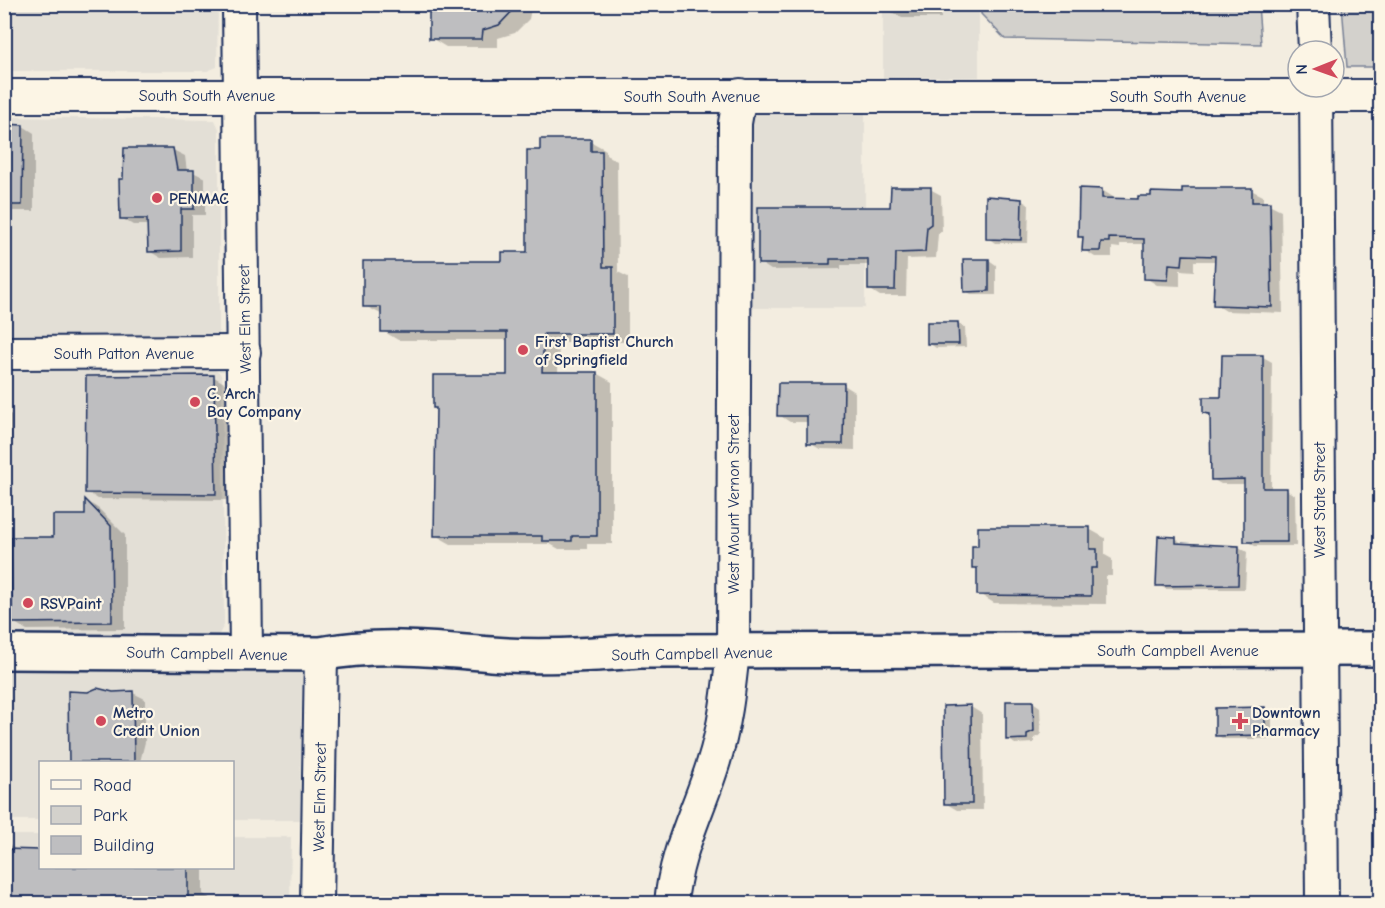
<svg xmlns="http://www.w3.org/2000/svg" width="1385" height="908" viewBox="0 0 1385 908" font-family="'Comic Neue',sans-serif">
<style>
.built{fill:#e3dfd6}
.green{fill:#d3d1cc;stroke:#778095;stroke-width:1.5}
.shadow{fill:#0003}
.building{fill:#bebec0;stroke:#1b2f5e;stroke-width:1.5}
.lines{fill:none;stroke-linecap:round;stroke-linejoin:round}
.minor-casing{stroke:#1b2f5e;stroke-width:36}
.major-casing{stroke:#1b2f5e;stroke-width:38}
.minor{stroke:#fcf5e5;stroke-width:32}
.major{stroke:#fcf5e5;stroke-width:33}
.poi-dot{fill:#d1495b;stroke:#fcf5e5;stroke-width:2}
.labels{text-anchor:middle;stroke-width:4.5;stroke-linejoin:round;paint-order:stroke}
.street-label{font-size:16px;fill:#1b2f5e;stroke:#fcf5e5}
.poi-label{font-size:16px;font-weight:bold;fill:#1b2f5e;stroke:#fcf5e5;text-anchor:start}
</style>
<rect width="100%" height="100%" fill="#f3ede0"/>
<filter id="ink" filterUnits="userSpaceOnUse"><feTurbulence type="fractalNoise" baseFrequency=".0167" numOctaves="2"/><feDisplacementMap in="SourceGraphic" scale="12" xChannelSelector="R" yChannelSelector="G"/><feConvolveMatrix kernelMatrix="1 2 1 2 8 2 1 2 1" color-interpolation-filters="sRGB"/></filter>
<g filter="url(#ink)">
<g class="built">
<polygon points="4,5 218,5 217,67 207,71 5,71"/>
<polygon points="883,5 979,5 979,77 883,78"/>
<polygon points="758,113 865,113 865,308 749,308 749,124 751,117"/>
<polygon points="5,117 215,120 219,129 219,336 215,339 5,338"/>
<polygon points="5,366 213,368 220,373 222,378 224,625 217,638 202,641 194,634 5,634"/>
<polygon points="5,665 302,670 300,820 233,820 232,762 40,762 40,820 5,820"/>
<polygon points="4,835 40,835 40,868 232,868 233,837 291,837 290,903 5,903"/>
</g>
<g class="green">
<polygon points="982,4 1258,5 1261,44 1005,39 981,14"/>
<polygon points="1342,5 1380,5 1380,67 1347,67"/>
</g>
<g class="shadow">
<polygon points="431,4 532,4 529,19 515,33 498,38 498,47 446,47 431,38"/>
<polygon points="891,4 941,4 941,18 902,18 890,11"/>
<polygon points="4,126 23,126 34,133 34,211 4,211"/>
<polygon points="590,141 606,150 606,155 617,161 618,272 628,277 628,342 559,342 558,373 596,373 612,382 612,544 587,544 587,549 559,549 550,544 451,544 435,535 438,409 509,376 509,340 398,340 383,331 383,315 365,306 529,253 542,152"/>
<polygon points="173,150 185,156 187,172 193,172 205,178 205,215 192,215 192,257 161,258 149,251 149,225 133,225 121,218"/>
<polygon points="930,189 941,195 942,231 938,234 936,258 907,259 906,296 880,296 869,289 869,265 841,265 841,269 771,270 760,263 891,208"/>
<polygon points="1102,190 1113,197 1113,200 1140,200 1183,194 1251,190 1263,196 1263,204 1269,204 1281,210 1283,313 1226,311 1215,304 1216,261 1194,261 1194,271 1180,270 1180,286 1157,285 1146,278 1145,244 1120,244 1120,248 1112,247 1112,257 1095,257 1084,250 1084,239 1079,236"/>
<polygon points="1021,200 1029,205 1028,243 995,243 988,238"/>
<polygon points="989,260 996,265 996,295 973,295 965,291"/>
<polygon points="958,323 965,328 966,347 936,348 929,343"/>
<polygon points="1263,357 1272,362 1271,490 1286,490 1295,495 1296,546 1255,546 1246,541 1245,484 1221,484 1212,479 1212,417 1204,413 1223,399"/>
<polygon points="214,377 226,384 228,500 98,499 87,492"/>
<polygon points="844,385 855,392 855,450 820,449 809,443 809,422 790,422 779,415"/>
<polygon points="4,411 12,415 12,441 4,442"/>
<polygon points="87,501 99,509 125,535 125,629 27,630 13,622 54,539 86,517"/>
<polygon points="1089,529 1105,538 1105,555 1112,559 1112,576 1106,576 1106,604 994,603 979,594 979,570 974,567"/>
<polygon points="1176,538 1183,545 1239,547 1247,552 1245,589 1166,589 1158,585"/>
<polygon points="104,689 113,693 133,693 145,699 145,742 140,762 70,762 70,693 89,694"/>
<polygon points="1033,702 1040,707 1041,735 1034,738 1034,743 1015,744 1008,739"/>
<polygon points="971,707 982,714 983,810 957,810 945,803"/>
<polygon points="1264,709 1272,713 1272,739 1224,739 1216,735"/>
<polygon points="4,841 18,851 40,852 40,868 203,868 203,894 220,904 4,904"/>
</g>
<g class="building">
<polygon points="429,4 519,4 499,25 483,30 482,39 429,39"/>
<polygon points="4,124 23,125 22,205 4,205"/>
<polygon points="540,139 591,139 591,151 602,151 603,267 613,267 613,334 544,334 542,372 597,372 597,536 572,536 572,541 542,541 542,536 434,536 436,408 433,408 433,375 507,375 507,332 381,332 381,307 363,307 363,261 502,261 502,252 527,252 527,150 540,150"/>
<polygon points="124,148 173,148 177,170 194,170 194,209 181,209 181,251 148,252 147,219 120,219 119,179 123,179"/>
<polygon points="891,187 931,187 931,224 927,227 925,252 896,253 895,290 868,290 868,259 830,259 830,264 758,264 758,207 890,207"/>
<polygon points="1079,188 1102,189 1102,198 1138,199 1138,196 1151,196 1151,192 1182,193 1182,188 1252,188 1252,202 1270,202 1272,307 1213,305 1215,256 1183,255 1182,265 1169,264 1168,280 1144,279 1144,239 1109,238 1109,242 1101,242 1100,251 1082,251 1083,237 1078,237"/>
<polygon points="986,196 1022,199 1021,240 986,239"/>
<polygon points="963,259 989,259 989,291 964,292"/>
<polygon points="927,322 958,322 959,344 927,344"/>
<polygon points="1222,355 1263,355 1263,488 1287,488 1287,542 1244,542 1244,479 1211,480 1210,414 1203,413 1203,397 1221,397"/>
<polygon points="214,375 216,494 85,493 86,376"/>
<polygon points="778,383 844,383 843,444 807,444 807,416 777,416"/>
<polygon points="85,499 111,526 112,622 12,623 11,537 53,537 53,515 85,515"/>
<polygon points="978,527 1090,527 1090,549 1097,549 1097,568 1091,568 1091,596 977,595 977,568 972,568 972,546 978,546"/>
<polygon points="1158,536 1176,537 1176,543 1239,546 1238,585 1156,586"/>
<polygon points="97,688 113,692 133,691 134,762 69,762 68,691 88,692"/>
<polygon points="1006,701 1033,701 1034,731 1027,734 1027,739 1006,740"/>
<polygon points="971,705 972,804 944,804 943,706"/>
<polygon points="1265,707 1265,735 1215,736 1215,708"/>
<polygon points="4,849 40,850 40,867 188,867 188,903 4,903"/>
</g>
<g class="lines">
<g class="minor-casing">
<g id="minor">
<polyline points="239,4 246,652"/>
<polyline points="1313,4 1315,51"/>
<polyline points="1316,87 1322,904"/>
<polyline points="4,96 1380,96"/>
<polyline points="4,353 244,352"/>
<polyline points="317,904 321,654"/>
<path d="M671,904C675,853 698,812 713,764C725,727 729,690 733,651L735,123L740,95"/>
</g>
</g>
<g class="major-casing">
<path id="major" d="M4,652L321,654C377,643 434,649 491,654C540,658 591,655 639,651L1380,649"/>
</g>
<use href="#minor" class="minor"/>
<use href="#major" class="major"/>
</g>
</g>
<g class="poi-dot">
<circle cx="157" cy="198" r="6"/>
<circle cx="523" cy="350" r="6"/>
<circle cx="195" cy="402" r="6"/>
<circle cx="28" cy="603" r="6"/>
<circle cx="101" cy="721" r="6"/>
<path d="M1237 712h6v6h6v6h-6v6h-6v-6h-6v-6h6z"/>
</g>
<g class="labels">
<g class="street-label">
<text x="207" y="101">South South Avenue</text>
<text x="692" y="102">South South Avenue</text>
<text x="1178" y="102">South South Avenue</text>
<text transform="translate(244 319) rotate(-91)" y="6">West Elm Street</text>
<text x="124" y="359">South Patton Avenue</text>
<text transform="translate(1319 500) rotate(-90)" y="6">West State Street</text>
<text transform="translate(733 504) rotate(-90)" y="6">West Mount Vernon Street</text>
<text x="1178" y="656">South Campbell Avenue</text>
<text transform="translate(207 653) rotate(1)" y="6">South Campbell Avenue</text>
<text transform="translate(692 653) rotate(-1)" y="6">South Campbell Avenue</text>
<text transform="translate(319 797) rotate(-89)" y="6">West Elm Street</text>
</g>
<g class="poi-label">
<text x="169" y="204">PENMAC</text>
<text x="535" y="347">First Baptist Church<tspan x="535" dy="18">of Springfield</tspan></text>
<text x="207" y="399">C. Arch<tspan x="207" dy="18">Bay Company</tspan></text>
<text x="40" y="609">RSVPaint</text>
<text x="113" y="718">Metro<tspan x="113" dy="18">Credit Union</tspan></text>
<text x="1252" y="718">Downtown<tspan x="1252" dy="18">Pharmacy</tspan></text>
</g>
</g>
<rect width="1385" height="908" fill="none" stroke="#fcf5e5" stroke-width="24"/>
<rect x="12" y="12" width="1361" height="884" fill="none" stroke="#1b2f5e" stroke-width="2" filter="url(#ink)"/>
<rect x="39" y="761" width="195" height="108" fill="#fcf5e5" stroke="#a2a6af" stroke-width="1.5"/>
<rect x="51" y="780" width="30" height="9" fill="#fcf5e5" stroke="#a2a6af" stroke-width="1.5"/>
<text x="93" y="791" font-size="18" fill="#1b2f5e">Road</text>
<rect x="51" y="806" width="30" height="18" fill="#d3d1cc" stroke="#a2a6af" stroke-width="1.5"/>
<text x="93" y="821" font-size="18" fill="#1b2f5e">Park</text>
<rect x="51" y="836" width="30" height="18" fill="#bebec0" stroke="#a2a6af" stroke-width="1.5"/>
<text x="93" y="851" font-size="18" fill="#1b2f5e">Building</text>
<g transform="translate(1316 69) rotate(269)"><circle r="28" fill="#fcf5e5" stroke="#a2a6af" stroke-width="1.5"/>
<path d="M0-4.5L10 22L0 15L-10 22Z" fill="#d1495b"/>
<text y="-9" font-size="16" font-weight="bold" text-anchor="middle" fill="#1b2f5e">N</text>
</g>
</svg>
